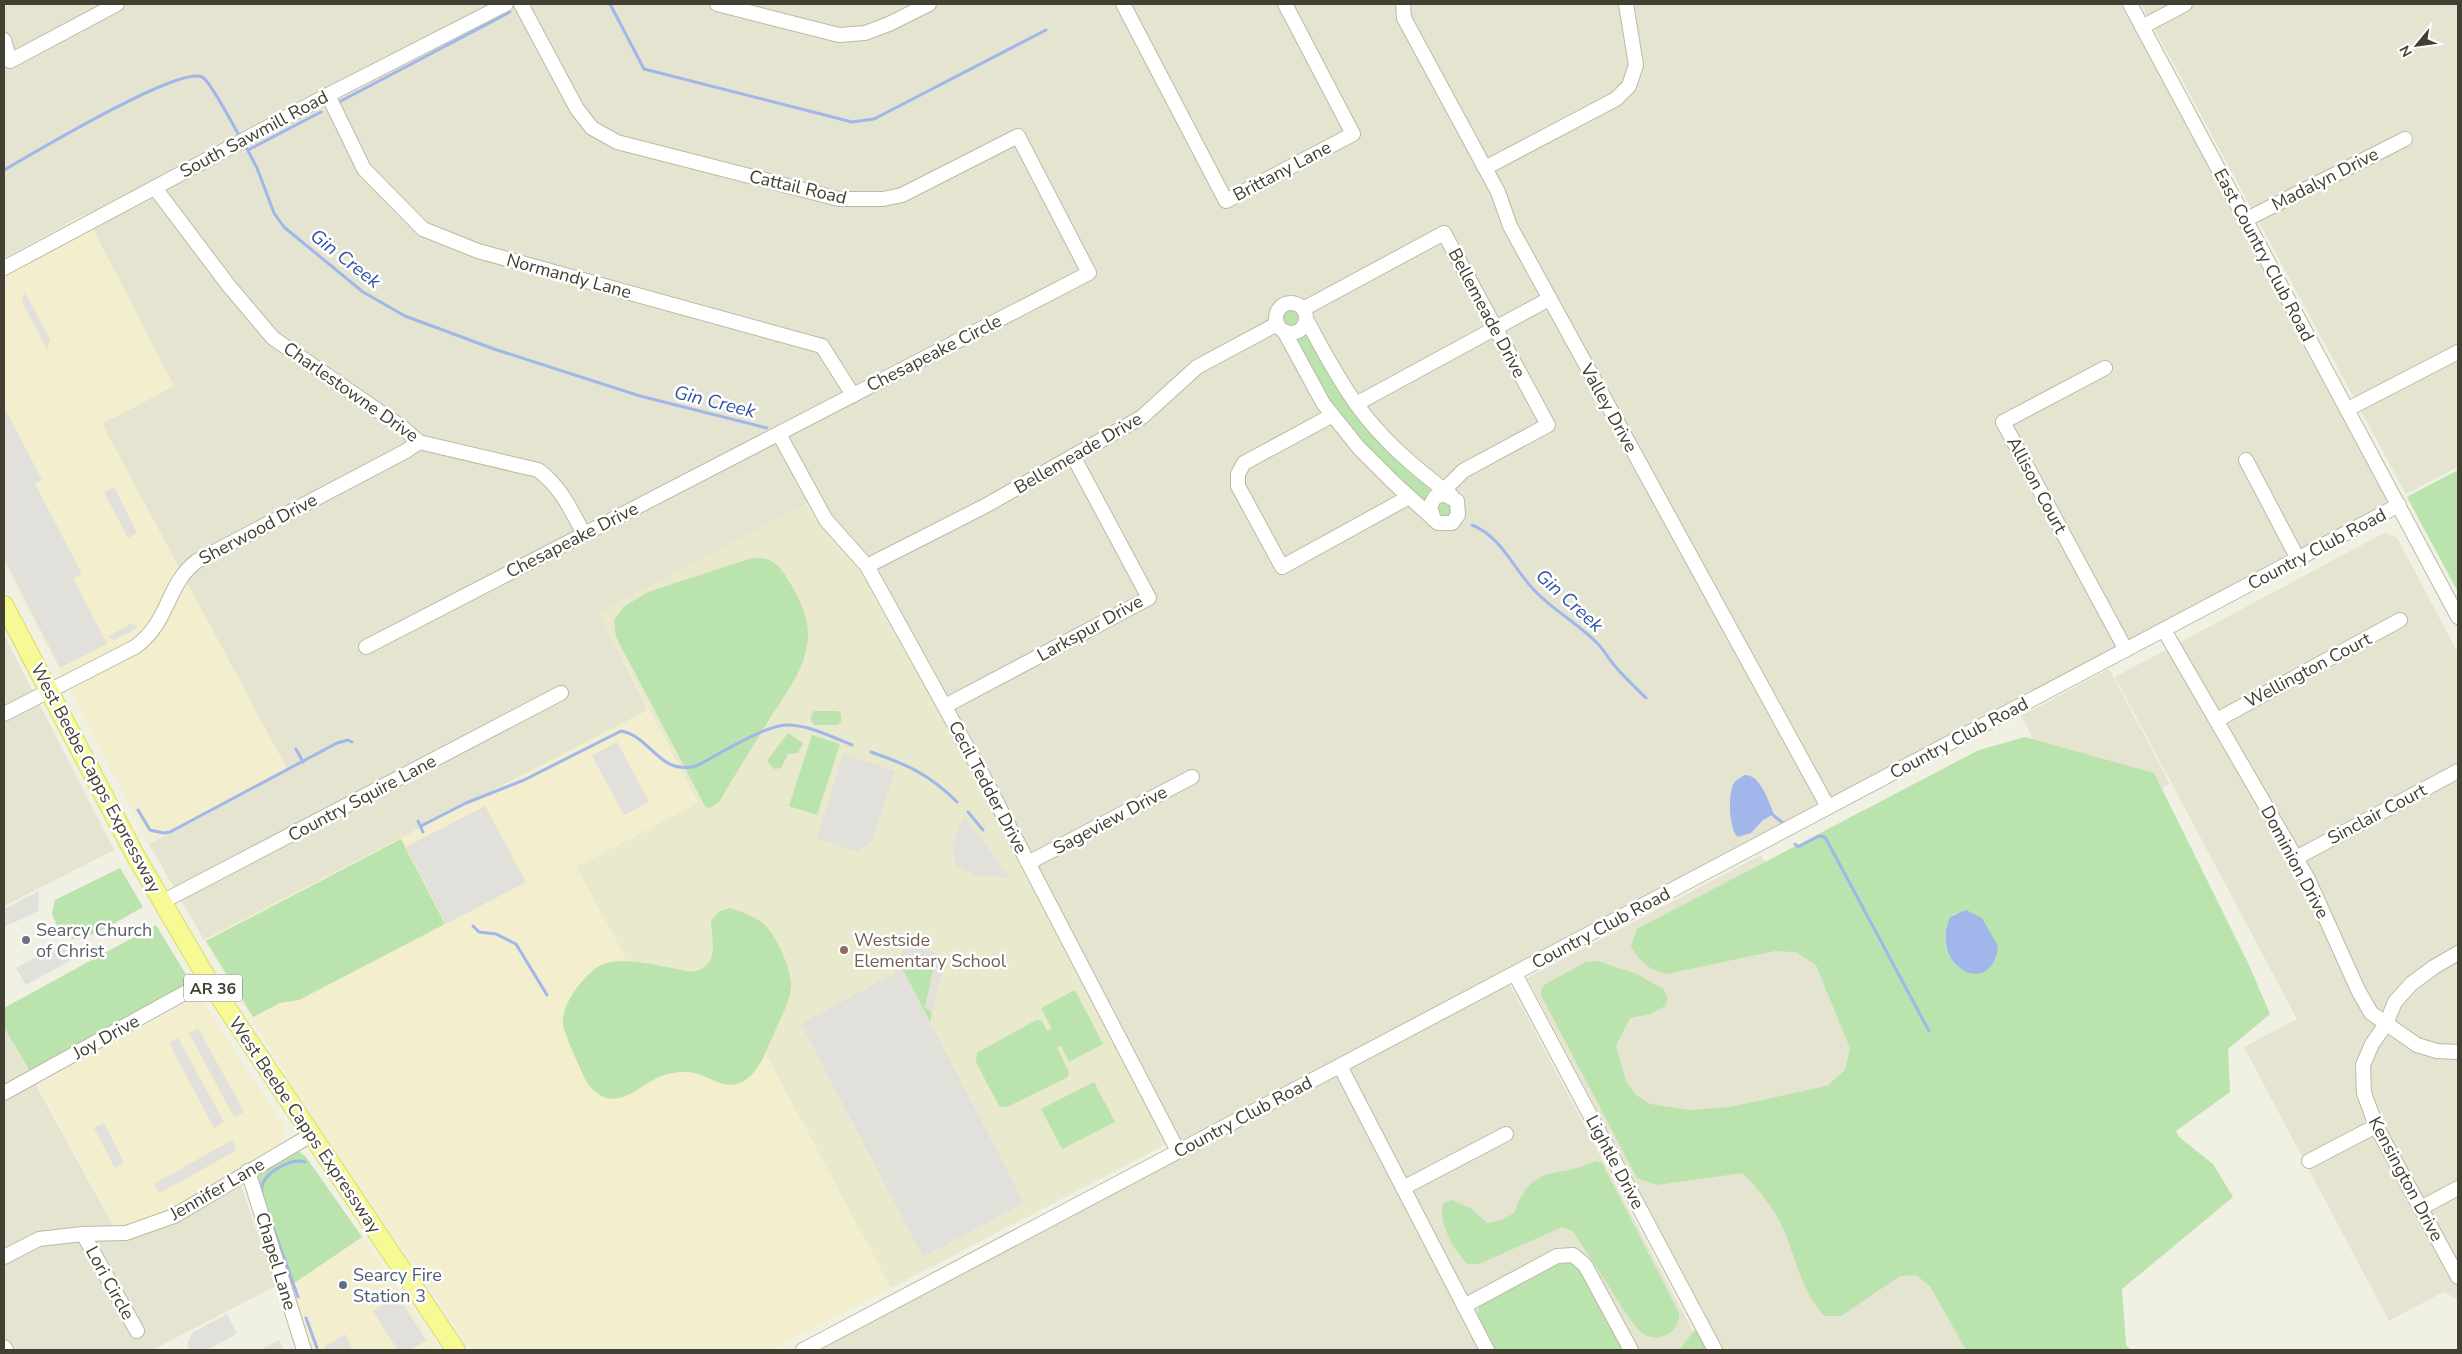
<svg xmlns="http://www.w3.org/2000/svg" width="2462" height="1354" viewBox="0 0 2462 1354" font-family="'Nunito Sans',sans-serif">
<style>
.residential{fill:#e4e4d1}
.commercial{fill:#f2eece}
.education{fill:#e8e9cd}
.green{fill:#bae3ad;fill-rule:evenodd}
.parking{fill:#e1e0db}
.water{fill:#a1b6eb}
.lines{fill:none;stroke-linecap:round;stroke-linejoin:round}
.stream{stroke:#a1b6eb;stroke-width:3}
.minor-casing{stroke:#bbbaa6;stroke-width:16}
.major-casing{stroke:#dbdc65;stroke-width:20}
.minor{stroke:#fff;stroke-width:14}
.major{stroke:#f6f994;stroke-width:18}
.worship-dot{fill:#6b7280;stroke:#fff;stroke-width:2}
.education-dot{fill:#8d6e63;stroke:#fff;stroke-width:2}
.service-dot{fill:#5c6f8a;stroke:#fff;stroke-width:2}
.labels{text-anchor:middle;stroke-width:5;stroke-linejoin:round;paint-order:stroke}
.shield{fill:#fff;stroke:#7b7970;stroke-width:1}
.shield-label{font-size:16px;font-weight:bold;fill:#424033}
.street-label{font-size:18px;fill:#424033;stroke:#fff}
.worship-label{font-size:18px;fill:#5b616d;stroke:#fff;text-anchor:start}
.education-label{font-size:18px;fill:#785e54;stroke:#fff;text-anchor:start}
.service-label{font-size:18px;fill:#4e5e75;stroke:#fff;text-anchor:start}
.water-label{font-size:19px;font-style:italic;fill:#3352a7;stroke:#fff}
</style>
<rect width="100%" height="100%" fill="#f0f0e3"/>
<g class="residential">
<polygon points="4,4 1398,4 1397,15 1494,196 1506,234 1621,440 1818,805 1181,1143 1027,845 871,559 831,517 819,497 599,613 648,710 204,940 149,844 338,744 357,738 343,739 287,769 102,424 174,386 85,214 4,258"/>
<polygon points="1405,4 2121,4 2390,505 1830,798 1519,227 1505,191"/>
<polygon points="2141,4 2458,4 2458,467 2406,494"/>
<polygon points="2384,533 2397,538 2458,653 2458,1299 2443,1292 2389,1321 2244,1047 2297,1019 2115,677"/>
<polygon points="4,635 114,850 4,906"/>
<polygon points="2109,669 2170,784 2082,831 2021,716"/>
<polygon points="1761,855 2022,1350 1724,1350 1527,978"/>
<polygon points="1509,983 1703,1350 814,1350"/>
<polygon points="4,1027 121,1240 178,1220 240,1183 276,1286 152,1350 4,1350"/>
</g>
<g class="commercial">
<polygon points="92,227 174,386 102,424 287,769 149,842 4,564 4,275"/>
<polygon points="648,710 698,803 578,867 753,1032 891,1288 770,1350 472,1350 297,1093 204,940"/>
<polygon points="199,996 283,1125 284,1134 281,1143 170,1209 140,1224 115,1227 38,1084"/>
<polygon points="362,1237 439,1350 307,1350 287,1288"/>
</g>
<polygon class="education" points="806,504 820,525 860,568 982,787 1167,1144 891,1288 754,1032 684,1068 577,867 698,803 599,613"/>
<g class="green">
<circle cx="1290" cy="318" r="10"/>
<polygon points="1306,334 1430,488 1430,496 1425,500 1421,499 1383,465 1334,409 1296,339"/>
<polygon points="2458,470 2458,592 2407,497"/>
<polygon points="1449,501 1454,513 1443,520 1434,508 1437,502"/>
<path d="M752,558C774,557 779,565 790,583C799,598 809,619 808,637C807,668 783,697 767,723C751,749 735,775 719,802L709,808L705,806L616,637L614,620L625,606L648,592Z"/>
<polygon points="814,711 838,711 841,714 841,722 838,725 814,725 810,718"/>
<polygon points="788,733 803,743 798,753 788,754 781,768 774,769 767,761"/>
<polygon points="812,735 840,744 817,815 789,806"/>
<path d="M2025,737L2154,773L2249,965L2270,1014L2228,1049L2230,1092L2176,1131L2179,1137L2213,1164L2233,1197L2122,1289L2126,1345L2131,1350H1966L1930,1286L1916,1275L1900,1276L1841,1316H1824C1802,1291 1797,1263 1785,1233C1775,1209 1761,1192 1743,1173L1657,1185L1637,1178L1542,997L1541,991L1544,985L1586,962L1597,961L1637,974L1663,989L1668,998L1665,1006L1650,1014L1630,1018L1616,1046L1626,1081L1636,1095L1650,1104L1690,1110L1730,1107L1827,1086L1845,1070L1850,1048L1816,965L1796,952L1775,951L1666,974C1648,969 1640,962 1631,946L1637,929L1979,750ZM1956,913L1961,969C1944,955 1941,937 1950,917Z"/>
<polygon points="401,839 445,924 299,1000 280,1003 253,1017 206,941"/>
<path d="M120,868L143,907C128,915 89,940 74,939C62,937 55,923 52,913L55,900Z"/>
<path d="M730,908C742,912 754,916 764,924C776,935 793,972 791,988C789,1004 778,1023 772,1038C765,1053 759,1072 744,1081C726,1092 708,1075 690,1072C684,1071 670,1073 664,1075C638,1084 615,1118 588,1084C584,1078 564,1033 563,1025C560,1005 587,969 606,963C628,957 669,968 692,972C720,966 712,943 711,921L720,911Z"/>
<polygon points="156,925 193,986 31,1074 4,1027 4,1008"/>
<polygon points="915,954 927,955 934,966 925,1007 932,1013 930,1022 902,968 906,959"/>
<polygon points="1075,990 1103,1044 1069,1062 1061,1046 1057,1047 1069,1072 1068,1077 1007,1107 999,1106 976,1062 977,1053 1036,1020 1042,1021 1047,1031 1052,1029 1041,1008"/>
<polygon points="1094,1082 1115,1122 1062,1149 1041,1109"/>
<polygon points="290,1152 300,1152 306,1157 362,1237 287,1288 254,1179 257,1173"/>
<path d="M1595,1161L1602,1163L1679,1313C1680,1332 1658,1345 1642,1333C1638,1330 1634,1324 1631,1321L1573,1231L1562,1227L1479,1264H1468C1455,1253 1436,1219 1444,1203L1452,1200L1470,1208L1488,1223L1502,1220L1514,1213C1532,1161 1558,1180 1595,1161Z"/>
<polygon points="1559,1263 1570,1263 1579,1269 1623,1350 1494,1350 1477,1317 1479,1307"/>
<polygon points="1697,1329 1708,1350 1679,1350 1694,1331"/>
</g>
<g class="parking">
<polygon points="25,292 50,340 47,349 22,302"/>
<polygon points="4,407 42,480 35,484 82,574 73,578 107,644 60,668 4,558"/>
<polygon points="114,487 137,533 128,538 104,492"/>
<polygon points="131,623 138,627 115,640 108,637"/>
<polygon points="617,742 649,802 624,815 592,756"/>
<polygon points="843,754 895,771 872,842 856,851 817,839"/>
<polygon points="485,806 526,882 446,924 406,847"/>
<polygon points="964,816 1010,878 975,875 956,866 952,846"/>
<polygon points="39,891 38,911 4,927 4,909"/>
<polygon points="922,945 938,955 943,969 932,1013 925,1007 934,966 932,960 927,955 915,954 906,959 902,968 1024,1203 923,1257 801,1024 902,969 895,962 904,950"/>
<polygon points="57,946 80,955 26,985 16,968"/>
<polygon points="198,1028 244,1112 234,1117 189,1033"/>
<polygon points="178,1038 224,1122 214,1128 169,1043"/>
<polygon points="104,1123 124,1163 115,1168 94,1128"/>
<polygon points="232,1140 237,1150 160,1193 154,1184"/>
<polygon points="397,1295 426,1340 411,1350 398,1350 373,1311"/>
<polygon points="227,1314 237,1334 207,1350 190,1350 187,1345 192,1333"/>
<polygon points="345,1334 353,1350 326,1350 324,1347"/>
<polygon points="279,1340 283,1350 260,1350"/>
</g>
<g class="water">
<path d="M1745,775C1761,775 1768,801 1774,814L1763,820L1751,833L1738,837C1729,830 1728,795 1733,785C1735,780 1740,778 1745,775Z"/>
<path d="M1966,910L1982,918L1998,946C1992,1000 1928,967 1950,917Z"/>
</g>
<g class="lines">
<g class="stream">
<polyline points="610,4 644,69 852,122 874,119 1046,30"/>
<polyline points="339,102 510,12"/>
<polyline points="245,145 257,168 274,213 284,227 363,292 405,316 494,349 640,396 767,428"/>
<polyline points="248,150 321,112"/>
<path d="M4,170C32,154 178,66 202,77C210,80 234,127 240,137"/>
<path d="M1472,525C1501,536 1515,571 1535,591C1554,611 1579,624 1598,644C1604,650 1608,658 1614,665C1624,677 1635,687 1646,698"/>
<polyline points="296,749 303,762"/>
<path d="M871,752C908,765 929,774 957,802"/>
<polyline points="138,810 150,830 163,833 170,832 337,743 348,740 352,742"/>
<polyline points="968,812 983,830"/>
<polyline points="1773,815 1783,823"/>
<polyline points="418,821 423,832"/>
<path d="M421,826L466,803L524,780L621,731C651,736 659,776 696,766C718,755 762,727 785,725C807,724 832,737 852,745"/>
<polyline points="1795,844 1798,847 1819,836 1825,837 1929,1031"/>
<polyline points="473,926 479,932 496,934 516,944 547,995"/>
<path d="M262,1195C262,1191 261,1187 263,1183C269,1170 292,1158 305,1162"/>
<polyline points="268,1213 298,1297"/>
<polyline points="306,1318 317,1348"/>
</g>
<g class="minor-casing">
<g id="minor">
<polyline points="717,4 839,35 865,33 889,24 929,4"/>
<polyline points="1123,4 1226,201 1353,134 1285,4"/>
<polyline points="1403,4 1404,18 1498,192 1510,226 1828,807"/>
<polyline points="2130,4 2458,617"/>
<polyline points="2142,27 2185,4"/>
<polyline points="4,40 10,61 117,4"/>
<polyline points="328,95 364,169 423,229 478,251 822,346 853,395"/>
<polyline points="1485,168 1616,99 1629,86 1636,65 1626,4"/>
<path d="M155,188L229,286L273,338L403,428L419,442L538,470C561,487 571,510 584,534"/>
<polyline points="2245,220 2405,139"/>
<polyline points="4,268 328,95 506,4"/>
<circle cx="1291" cy="318" r="15"/>
<polyline points="1303,309 1444,233 1548,425 1463,471 1444,490"/>
<path d="M1306,319C1322,348 1337,378 1357,405C1383,441 1416,469 1451,495"/>
<polyline points="1284,331 1323,403 1359,448 1393,482 1438,523 1452,523 1458,515 1457,501 1444,494 1435,497 1430,506 1434,520"/>
<polyline points="2105,368 2003,422 2126,650"/>
<polyline points="1356,404 1549,299"/>
<polyline points="2348,409 2458,352"/>
<polyline points="1331,416 1244,463 1238,474 1238,486 1282,567 1409,497"/>
<polyline points="779,434 826,520 867,566 983,776 1178,1151"/>
<polyline points="2246,460 2298,559"/>
<polyline points="867,566 985,506 1142,417 1197,367 1277,324"/>
<polyline points="2164,630 2308,879 2358,990 2371,1013 2417,1045 2437,1051 2458,1052"/>
<polyline points="366,647 1089,273 1018,136 902,195 883,199 839,199 617,142 592,128 577,109 521,4"/>
<polyline points="945,706 1149,598 1073,456"/>
<path d="M4,714L135,647C170,622 166,584 197,561L406,451L419,442"/>
<polyline points="2217,720 2400,620"/>
<polyline points="2296,858 2458,771"/>
<polyline points="1028,863 1192,777"/>
<polyline points="162,902 561,693"/>
<polyline points="2458,953 2434,967 2411,984 2395,1002 2386,1024 2372,1044 2363,1065 2364,1093 2376,1126 2458,1277"/>
<polyline points="1515,974 1715,1350"/>
<polyline points="1340,1066 1487,1350"/>
<polyline points="4,1093 208,980"/>
<polyline points="2309,1161 2376,1126"/>
<polyline points="248,1171 304,1350"/>
<polyline points="1403,1188 1506,1134"/>
<polyline points="2421,1208 2458,1188"/>
<polyline points="83,1234 137,1331"/>
<polyline points="4,1257 39,1239 83,1234 126,1233 174,1216 311,1135"/>
<polyline points="1464,1306 1557,1256 1573,1255 1585,1265 1631,1350"/>
<polyline points="4,1347 6,1350"/>
<polyline points="803,1350 2399,505"/>
</g>
</g>
<g class="major-casing">
<polyline id="major" points="4,605 135,855 208,980 456,1350"/>
</g>
<use href="#minor" class="minor"/>
<use href="#major" class="major"/>
</g>
<circle class="worship-dot" cx="26" cy="940" r="5"/>
<circle class="education-dot" cx="844" cy="950" r="5"/>
<circle class="service-dot" cx="343" cy="1285" r="5"/>
<g class="labels">
<rect class="shield" x="184" y="974.5" width="58" height="27" rx="4"/>
<g class="shield-label">
<text x="213" y="994">AR 36</text>
</g>
<g class="street-label">
<text transform="translate(254 134) rotate(-28)" y="6">South Sawmill Road</text>
<text transform="translate(1282 171) rotate(-28)" y="6">Brittany Lane</text>
<text transform="translate(2325 179) rotate(-27)" y="6">Madalyn Drive</text>
<text transform="translate(798 187) rotate(13)" y="6">Cattail Road</text>
<text transform="translate(2264 255) rotate(62)" y="6">East Country Club Road</text>
<text transform="translate(569 276) rotate(15)" y="6">Normandy Lane</text>
<text transform="translate(1487 313) rotate(62)" y="6">Bellemeade Drive</text>
<text transform="translate(934 353) rotate(-27)" y="6">Chesapeake Circle</text>
<text transform="translate(351 392) rotate(35)" y="6">Charlestowne Drive</text>
<text transform="translate(1609 408) rotate(61)" y="6">Valley Drive</text>
<text transform="translate(1078 453) rotate(-30)" y="6">Bellemeade Drive</text>
<text transform="translate(2037 485) rotate(62)" y="6">Allison Court</text>
<text transform="translate(258 529) rotate(-28)" y="6">Sherwood Drive</text>
<text transform="translate(572 540) rotate(-27)" y="6">Chesapeake Drive</text>
<text transform="translate(2317 549) rotate(-28)" y="6">Country Club Road</text>
<text transform="translate(1090 628) rotate(-29)" y="6">Larkspur Drive</text>
<text transform="translate(2308 670) rotate(-28)" y="6">Wellington Court</text>
<text transform="translate(1959 738) rotate(-28)" y="6">Country Club Road</text>
<text transform="translate(96 778) rotate(62)" y="6">West Beebe Capps Expressway</text>
<text transform="translate(988 787) rotate(62)" y="6">Cecil Tedder Drive</text>
<text transform="translate(362 798) rotate(-28)" y="6">Country Squire Lane</text>
<text transform="translate(2377 814) rotate(-28)" y="6">Sinclair Court</text>
<text transform="translate(1110 820) rotate(-28)" y="6">Sageview Drive</text>
<text transform="translate(2295 862) rotate(62)" y="6">Dominion Drive</text>
<text transform="translate(1601 928) rotate(-28)" y="6">Country Club Road</text>
<text transform="translate(106 1037) rotate(-29)" y="6">Joy Drive</text>
<text transform="translate(1243 1117) rotate(-28)" y="6">Country Club Road</text>
<text transform="translate(305 1125) rotate(56)" y="6">West Beebe Capps Expressway</text>
<text transform="translate(1615 1162) rotate(62)" y="6">Lightle Drive</text>
<text transform="translate(2406 1179) rotate(62)" y="6">Kensington Drive</text>
<text transform="translate(217 1189) rotate(-30)" y="6">Jennifer Lane</text>
<text transform="translate(276 1261) rotate(73)" y="6">Chapel Lane</text>
<text transform="translate(110 1283) rotate(61)" y="6">Lori Circle</text>
</g>
<g class="worship-label">
<text x="36" y="936">Searcy Church<tspan x="36" dy="21">of Christ</tspan></text>
</g>
<g class="education-label">
<text x="854" y="946">Westside<tspan x="854" dy="21">Elementary School</tspan></text>
</g>
<g class="service-label">
<text x="353" y="1281">Searcy Fire<tspan x="353" dy="21">Station 3</tspan></text>
</g>
<g class="water-label">
<text transform="translate(346 258) rotate(38)" y="7">Gin Creek</text>
<text transform="translate(715 401) rotate(14)" y="7">Gin Creek</text>
<text transform="translate(1570 600) rotate(42)" y="7">Gin Creek</text>
</g>
</g>
<rect width="2462" height="1354" fill="none" stroke="#424033" stroke-width="10"/>
<g transform="translate(2417 45) rotate(241)" stroke="#ffffff" stroke-width="4" paint-order="stroke">
<path d="M0-4L9 19L0 12L-9 19Z" fill="#424033"/>
<text y="-8" font-size="14" font-weight="bold" text-anchor="middle" fill="#424033">N</text>
</g>
</svg>
